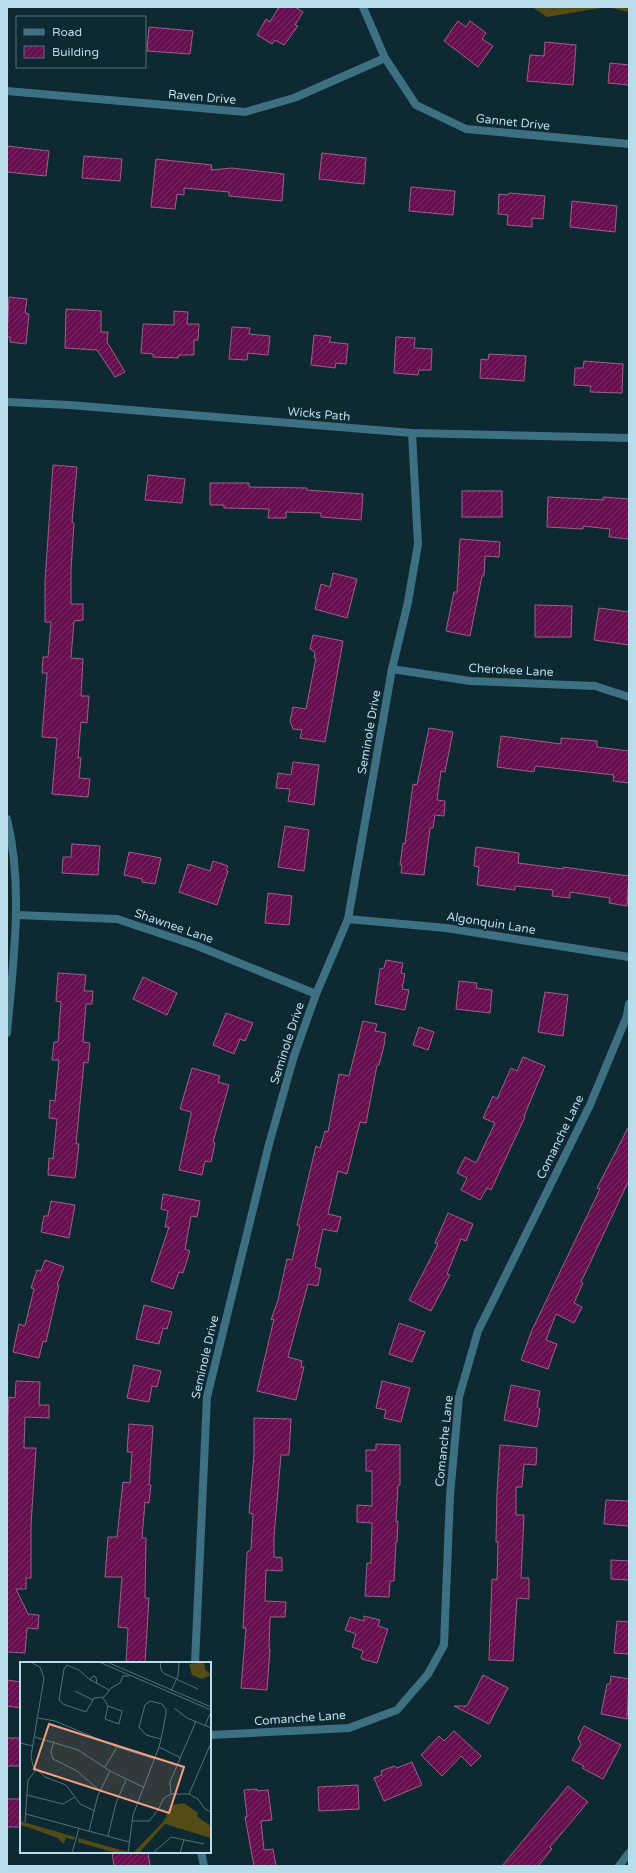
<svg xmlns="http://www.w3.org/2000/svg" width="636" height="1873" viewBox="0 0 636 1873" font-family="'Varela Round',sans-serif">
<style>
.green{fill:#534c16}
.building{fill:url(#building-hatch);stroke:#9a6185}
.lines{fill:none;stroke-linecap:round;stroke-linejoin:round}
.street{stroke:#3d7182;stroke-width:8}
.labels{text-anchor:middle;stroke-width:4;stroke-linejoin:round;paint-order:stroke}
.street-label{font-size:12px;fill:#b7ddea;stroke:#0f2932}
.inset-road{fill:none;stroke:#52717c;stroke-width:1}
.view{fill:#f2a080;fill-opacity:0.15;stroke:#f2a080;stroke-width:2}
.inset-edge{fill:none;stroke:#b7ddea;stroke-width:2}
</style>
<defs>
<pattern id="building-hatch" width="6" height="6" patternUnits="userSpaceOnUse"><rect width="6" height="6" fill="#660e4e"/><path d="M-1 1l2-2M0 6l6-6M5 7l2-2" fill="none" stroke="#7a3168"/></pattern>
</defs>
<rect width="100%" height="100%" fill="#0f2932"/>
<polygon class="green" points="532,7 629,7 629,12 607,7 547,17"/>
<g class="building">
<polygon points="279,7 295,7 303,12 295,25 298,26 284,45 275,40 272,44 257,35 266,19 270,22"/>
<polygon points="458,21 466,27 470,21 486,33 482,39 493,46 478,67 444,41"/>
<polygon points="149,27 193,31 190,54 147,51"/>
<polygon points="545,42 576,45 573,85 527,81 530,55 544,56"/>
<polygon points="610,63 629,65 629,85 608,83"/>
<polygon points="7,146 49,151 46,176 7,172"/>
<polygon points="322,153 366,158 364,184 319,179"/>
<polygon points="84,156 122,159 120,181 82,178"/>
<polygon points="156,159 212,165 211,170 232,168 284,174 282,201 229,196 229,192 184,188 184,195 177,194 175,209 151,207"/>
<polygon points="411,187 455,191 453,215 409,211"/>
<polygon points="509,193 545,196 543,219 532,218 532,227 507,225 508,215 498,214 499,194 508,195"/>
<polygon points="572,201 617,206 615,232 570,227"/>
<polygon points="9,297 27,299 25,313 29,314 26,344 10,342 10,337 7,337"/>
<polygon points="66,309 101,311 101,332 108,332 107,342 125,372 115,377 97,350 65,348"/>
<polygon points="174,311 188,312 187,324 199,324 198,340 194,340 194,355 179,355 178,358 153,357 153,354 141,353 143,324 174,325"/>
<polygon points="232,327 250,328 249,334 270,336 268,355 248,353 247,360 229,359"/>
<polygon points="314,335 331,337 329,342 348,344 346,364 336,363 335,368 311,365"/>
<polygon points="396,337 415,338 414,348 432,349 431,370 419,370 418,375 394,373"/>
<polygon points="489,354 526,356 524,381 480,378 481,359 488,360"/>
<polygon points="584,361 623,364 622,393 590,392 591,386 574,385 575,368 583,368"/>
<polygon points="53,465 77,467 72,522 74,523 71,569 71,604 83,604 83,620 74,621 71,658 83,659 81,696 89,696 87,723 81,722 78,758 81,758 79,778 90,779 88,797 52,794 57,738 42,737 47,673 42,673 43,657 48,657 51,622 45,622 45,581"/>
<polygon points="148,475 185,479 182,503 145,500"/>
<polygon points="210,483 249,483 249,487 307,488 307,490 363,494 361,520 321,517 321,513 286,512 286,518 268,518 269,509 224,508 224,505 210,505"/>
<rect x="462" y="491" width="40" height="26"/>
<polygon points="548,497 603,500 603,497 629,499 629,539 609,537 610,529 583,526 583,529 547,527"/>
<polygon points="460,539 500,542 499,557 485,556 484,576 482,576 470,636 446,631 454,592 457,592"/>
<polygon points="333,573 357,579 347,618 315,609 321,584 330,587"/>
<polygon points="535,605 572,606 571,637 535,637"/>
<polygon points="599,608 629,612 629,645 594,640"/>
<polygon points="313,635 343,641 325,742 300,738 302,730 293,729 290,721 293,707 306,709 316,658 314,658 315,652 310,649"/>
<polygon points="429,728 453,732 445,772 441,771 437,800 445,801 444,816 435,815 433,828 430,828 424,875 401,873 402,865 400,865 403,843 405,844 413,784 417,785"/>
<polygon points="501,736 561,744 561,738 597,741 597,747 629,751 629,783 613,781 614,775 535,766 534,772 497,767"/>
<polygon points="293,762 319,765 314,805 288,801 290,789 276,788 278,773 291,775"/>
<polygon points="285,826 309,830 304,871 278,867"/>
<polygon points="72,844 100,846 98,875 62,873 63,857 71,857"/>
<polygon points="476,847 519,853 518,863 563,869 563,867 629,876 627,906 609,903 610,898 570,892 570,898 552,896 553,890 515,886 515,890 477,885 479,867 474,866"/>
<polygon points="129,852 161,858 155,884 142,882 142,879 124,875"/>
<polygon points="213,861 228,866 226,870 228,871 217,905 179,892 188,864 210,871"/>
<polygon points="268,893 292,896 289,925 265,923"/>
<polygon points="386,960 403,963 401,973 405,974 402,989 409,990 405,1010 375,1004 380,969 384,968"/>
<polygon points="58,973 86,975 84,991 93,991 92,1004 86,1004 83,1042 90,1043 88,1063 84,1062 76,1144 79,1144 75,1178 48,1175 49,1158 53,1159 57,1119 49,1118 50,1100 55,1101 59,1060 52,1060 54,1042 58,1042 61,1002 56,1001"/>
<polygon points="143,977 177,993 167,1015 133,999"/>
<polygon points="459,981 477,983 476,988 492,990 490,1013 456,1009"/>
<polygon points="545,992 568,995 563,1036 538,1032"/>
<polygon points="226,1013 253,1023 245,1041 240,1039 234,1054 213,1045"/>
<polygon points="363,1021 377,1024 375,1031 386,1033 384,1042 385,1042 379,1065 377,1065 366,1123 360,1122 347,1174 338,1171 328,1214 341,1217 337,1232 323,1229 315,1267 321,1269 318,1286 308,1284 288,1357 302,1361 301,1367 304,1367 296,1400 257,1391 274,1319 271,1320 278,1300 287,1259 292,1260 300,1226 297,1225 316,1146 320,1148 325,1131 328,1132 339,1074 349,1076"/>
<polygon points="419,1027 434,1032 428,1050 413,1045"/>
<polygon points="523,1057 545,1066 524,1116 525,1117 498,1175 491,1190 487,1188 480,1200 461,1190 467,1178 457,1173 465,1157 476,1163 495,1123 483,1118 493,1096 497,1099 511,1068 517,1071"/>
<polygon points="192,1068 220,1076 218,1082 229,1085 213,1142 215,1143 211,1162 205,1161 202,1175 179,1170 191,1114 191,1112 180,1109"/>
<polygon points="629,1126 629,1180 581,1282 583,1283 574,1303 582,1307 574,1323 556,1314 546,1340 557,1344 548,1369 521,1360 532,1330 600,1189 597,1188"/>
<polygon points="163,1194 200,1201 197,1217 191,1216 185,1249 190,1251 183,1273 179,1272 173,1289 151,1281 169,1227 165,1227 168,1211 161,1209"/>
<polygon points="51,1201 75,1205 69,1238 41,1232 44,1216 48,1216"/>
<polygon points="448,1213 473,1224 466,1241 461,1239 447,1274 450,1275 431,1311 409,1300 438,1244 435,1243"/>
<polygon points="45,1260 64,1267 57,1285 59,1285 46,1342 43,1341 39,1358 13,1352 19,1324 25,1326 34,1289 31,1288 37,1270 41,1271"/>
<polygon points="144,1305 172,1312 167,1329 163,1328 159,1344 136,1339"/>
<polygon points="399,1323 425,1332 412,1362 389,1354"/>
<polygon points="134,1365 161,1371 157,1387 152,1386 149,1402 127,1398"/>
<polygon points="16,1381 40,1382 39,1405 49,1405 49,1418 25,1417 24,1448 36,1448 31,1525 31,1578 26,1578 26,1589 16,1589 28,1614 39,1615 38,1629 27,1628 25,1653 7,1652 8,1416 9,1397 15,1398"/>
<polygon points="382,1381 410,1388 401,1422 384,1418 386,1410 376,1408"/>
<polygon points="511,1385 540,1391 537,1407 540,1409 537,1427 504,1420"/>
<polygon points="254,1418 291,1419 289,1455 281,1455 274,1537 274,1557 282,1558 282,1571 266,1570 265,1601 286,1602 285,1617 270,1617 269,1649 270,1649 267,1690 241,1688 246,1628 243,1628 247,1552 251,1550 253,1514 249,1513 254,1454"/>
<polygon points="129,1424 153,1426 149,1485 151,1485 149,1503 145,1502 142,1538 146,1538 145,1598 149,1598 145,1663 126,1663 128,1628 118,1627 122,1577 105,1577 108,1537 117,1537 123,1482 130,1483 132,1452 127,1452"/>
<polygon points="376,1444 400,1445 400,1485 398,1485 396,1522 398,1521 397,1542 396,1542 394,1581 390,1581 389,1597 365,1596 367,1563 371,1563 372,1523 357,1522 357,1505 372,1506 372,1471 366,1471 366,1450 376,1450"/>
<polygon points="500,1445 537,1448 536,1465 524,1464 522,1487 516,1487 516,1515 524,1515 521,1578 529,1578 529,1599 517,1598 513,1661 489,1660 492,1579 497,1580 498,1542 496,1542 497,1493"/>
<polygon points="606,1500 629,1501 629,1526 604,1524"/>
<polygon points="611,1560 629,1561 629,1580 611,1579"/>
<polygon points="364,1616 380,1620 378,1626 388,1629 377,1663 362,1659 361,1657 363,1651 352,1647 356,1634 345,1630 350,1617 364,1621"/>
<polygon points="617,1621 629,1622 629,1654 614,1653"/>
<polygon points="483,1675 508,1688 489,1724 454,1706 467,1706"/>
<polygon points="611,1676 629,1679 627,1719 601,1714 607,1684 610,1684"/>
<polygon points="7,1680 21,1682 21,1708 7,1706"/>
<polygon points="584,1726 621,1745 603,1779 582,1768 584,1766 572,1760 581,1744 578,1738"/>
<polygon points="454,1731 481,1756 471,1766 461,1756 442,1776 421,1755 439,1736 444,1741"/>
<rect x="7" y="1738" width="14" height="28"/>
<polygon points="412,1762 422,1785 384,1801 374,1778 382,1775 381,1771 394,1766 397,1768"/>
<polygon points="358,1785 359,1809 319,1811 318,1787"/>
<polygon points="568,1786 588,1802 550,1847 552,1849 538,1866 502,1866"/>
<polygon points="257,1789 257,1791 268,1790 272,1820 261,1821 264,1850 273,1849 276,1866 254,1866 245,1817 247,1817 244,1790"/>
<rect x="7" y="1799" width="13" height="28"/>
<polygon points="112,1852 148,1852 150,1866 114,1866"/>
</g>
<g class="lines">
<g class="street">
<polyline points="363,7 385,58 416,105 466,129 629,144"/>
<polyline points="7,91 245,112 294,98 385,58"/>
<polyline points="7,402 69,405 412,433 629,438"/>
<polyline points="392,669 470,681 595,686 629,697"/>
<path d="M7,819C24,889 13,962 7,1033"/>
<polyline points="17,915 117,919 195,945 316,994"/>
<polyline points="348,919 446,928 629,957"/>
<polyline points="195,1663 207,1397 269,1144 294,1056 316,994 348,919 392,669 408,602 418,544 412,433"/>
<polyline points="210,1735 349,1728 397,1710 428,1674 444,1645 450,1495 459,1397 478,1331 590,1105 627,1016 629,1004"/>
<polyline points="201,1852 204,1866"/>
<polyline points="619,1866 629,1853"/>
</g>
</g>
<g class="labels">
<g class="street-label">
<text transform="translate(202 97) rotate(5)" y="4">Raven Drive</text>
<text transform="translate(513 122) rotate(6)" y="4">Gannet Drive</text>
<text transform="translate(319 414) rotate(5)" y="4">Wicks Path</text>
<text transform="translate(511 670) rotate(3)" y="4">Cherokee Lane</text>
<text transform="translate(369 732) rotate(-80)" y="4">Seminole Drive</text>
<text transform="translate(491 923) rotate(9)" y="4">Algonquin Lane</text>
<text transform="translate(174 926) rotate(19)" y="4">Shawnee Lane</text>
<text transform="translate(287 1043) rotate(-72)" y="4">Seminole Drive</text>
<text transform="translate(560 1137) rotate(-64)" y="4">Comanche Lane</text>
<text transform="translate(205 1357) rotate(-77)" y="4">Seminole Drive</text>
<text transform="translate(444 1441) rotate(-84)" y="4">Comanche Lane</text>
<text transform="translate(300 1718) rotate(-4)" y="4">Comanche Lane</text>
</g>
</g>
<g transform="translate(20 1662)">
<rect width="191" height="191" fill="#0f2932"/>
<path d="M164,141L178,151L177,155L172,153L146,154L152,143ZM146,157L191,171V176L145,162L119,191H113ZM0,159L55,175L54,178L0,163ZM58,176L108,190L107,191H96L58,180Z" fill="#534c16"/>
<path d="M184,0L185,7L191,13L182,17L172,13L169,2ZM161,149H169L191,164V171L143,158L151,151ZM7,165L46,175L44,182L38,176Z" fill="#534c16"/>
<path class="inset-road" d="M10,0L20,5L24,16L11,94L13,104L25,115L46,123L60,142L75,149M79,0L191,48M87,0L191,45M140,0L141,8L145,12L178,27M70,18L73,14L76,15L77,22M89,28L69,17L59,8L47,3L44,7L39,38L43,42L66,50L74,36L84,35L91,26L100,21L103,14H109M55,29L73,38M151,29L158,14L159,0M83,36L88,44L102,49L99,62L85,57L88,44M154,46L167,56L191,66M18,56L35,59L97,85L135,97M185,63L191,50M15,75L58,88L90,109L123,125M34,79L31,90L33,97L57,109L80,129M0,81L13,84M139,85L161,96M85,105L97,85M151,132L150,120L176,59M169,132L191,81M7,133L43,142L55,135M6,152L109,180M112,159H129L138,148L144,136L151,132H169L178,137L185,147L191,150M5,160L8,118L16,108M69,169L78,133L90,109M88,174L96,141L106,118M52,191L59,166M108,191L113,153L139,85L141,77L146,52V47L142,42L130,39L125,43L119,65L126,73L141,77M133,191L151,175L184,182M160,191L164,178"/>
<path class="view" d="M29,62L164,105L149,151L14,107Z"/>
<rect width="191" height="191" class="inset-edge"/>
</g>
<rect width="636" height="1873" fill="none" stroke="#b7ddea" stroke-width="16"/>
<rect x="16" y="16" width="130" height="52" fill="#0f2932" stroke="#52717c"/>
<rect x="24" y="29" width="20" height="6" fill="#3d7182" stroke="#52717c"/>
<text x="52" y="36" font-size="12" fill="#b7ddea">Road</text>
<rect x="24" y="46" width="20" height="12" fill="url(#building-hatch)" stroke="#52717c"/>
<text x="52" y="56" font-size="12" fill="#b7ddea">Building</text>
</svg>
